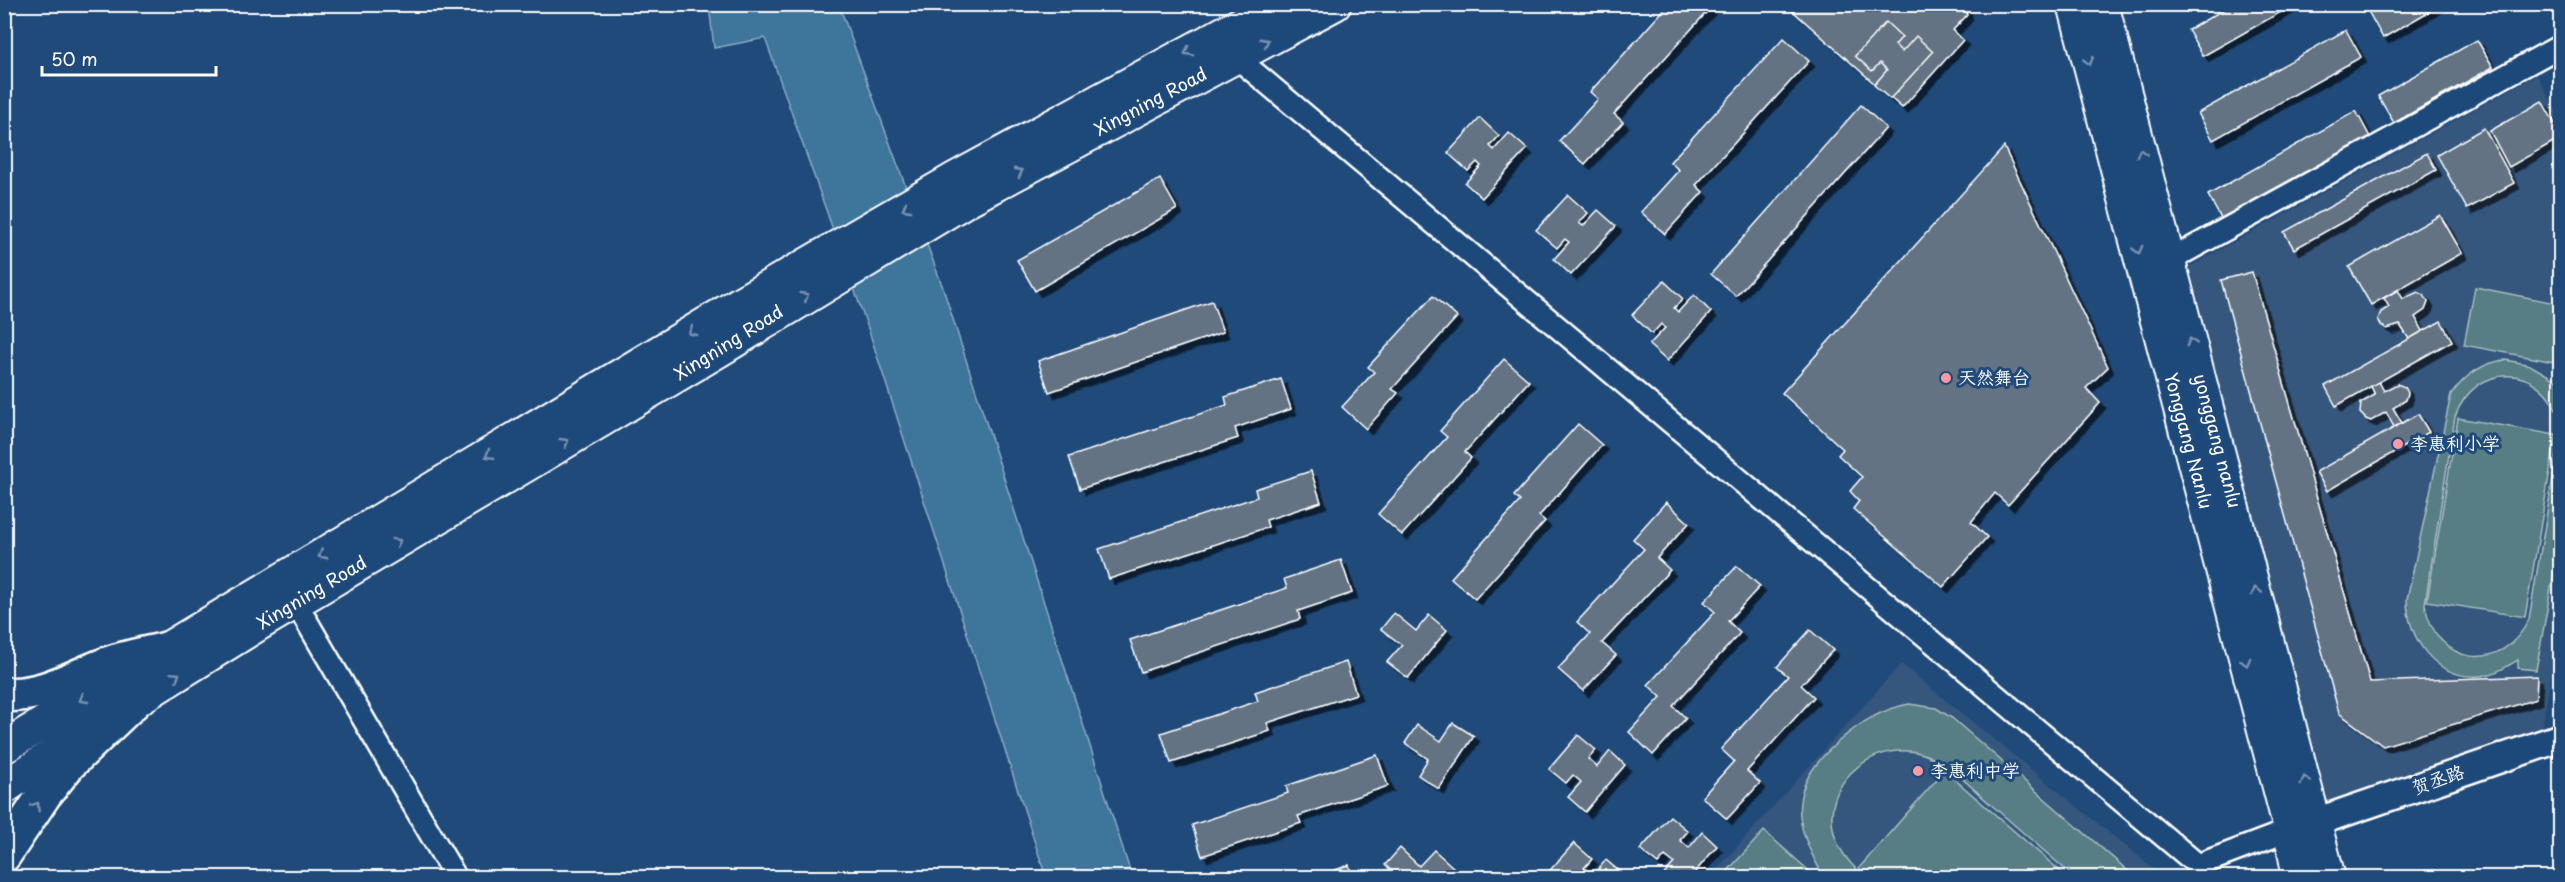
<svg xmlns="http://www.w3.org/2000/svg" width="2565" height="882" viewBox="0 0 2565 882" font-family="'Playpen Sans','LXGW WenKai TC',sans-serif">
<style>
.built{fill:#34567d}
.green{fill:#567e84;stroke:#aabec2;stroke-width:1.5}
.water{fill:#3e759b;stroke:#8bacc3;stroke-width:1.5}
.building{fill:#647383;stroke:#fff;stroke-width:1.5;filter:url(#shadow)}
.lines{fill:none;stroke-linecap:round;stroke-linejoin:round}
.minor-casing{stroke:#fff;stroke-width:26}
.tertiary-casing{stroke:#fff;stroke-width:32}
.secondary-casing{stroke:#fff;stroke-width:36}
.primary-casing{stroke:#fff;stroke-width:38}
.minor{stroke:#1f4a7a;stroke-width:21}
.tertiary{stroke:#1f4a7a;stroke-width:27}
.secondary{stroke:#1f4a7a;stroke-width:32}
.primary{stroke:#1f4a7a;stroke-width:33}
.oneway{stroke:#7992af}
.poi-dot{fill:#ff9aa2;stroke:#1f4a7a;stroke-width:2}
.labels{text-anchor:middle;stroke-width:6;stroke-linejoin:round;paint-order:stroke}
.street-label{font-size:18px;fill:#fff;stroke:#1f4a7a}
.poi-label{font-size:18px;fill:#fff;stroke:#1f4a7a;text-anchor:start}
</style>
<defs>
<filter id="shadow"><feDropShadow dx="5.5" dy="5.5" stdDeviation="0" flood-color="#0009"/></filter>
</defs>
<rect width="100%" height="100%" fill="#1f4a7a"/>
<filter id="ink" filterUnits="userSpaceOnUse"><feTurbulence type="fractalNoise" baseFrequency=".0167" numOctaves="2"/><feDisplacementMap in="SourceGraphic" scale="12" xChannelSelector="R" yChannelSelector="G"/><feConvolveMatrix kernelMatrix="1 2 1 2 8 2 1 2 1" color-interpolation-filters="sRGB"/></filter>
<g filter="url(#ink)">
<g class="built">
<polygon points="2537,75 2560,117 2560,621 2542,730 2328,808 2189,267"/>
<polygon points="1901,664 2164,877 1709,878"/>
</g>
<g class="green">
<polygon points="2475,287 2560,304 2560,363 2464,345"/>
<path d="M2506,360L2530,365L2559,382L2560,420C2543,362 2475,361 2455,417L2425,604C2435,667 2503,675 2529,619L2560,436V539L2536,670L2518,668V660C2506,667 2494,675 2479,676C2436,679 2407,639 2407,599L2451,395C2464,376 2483,362 2506,360Z"/>
<polygon points="2458,418 2556,435 2525,617 2427,601"/>
<path d="M1909,704L1936,708L1952,718L2135,877H2074C2045,852 2017,827 1988,802C1969,785 1950,765 1926,755C1885,739 1834,770 1832,815C1831,841 1847,862 1865,877H1824C1791,820 1787,786 1840,740C1861,722 1882,709 1909,704Z"/>
<polygon points="1944,771 1945,771 2067,877 1869,877 1859,868"/>
<polygon points="1764,831 1816,877 1722,877"/>
</g>
<polygon class="water" points="709,5 839,5 943,288 1132,877 1046,877 869,331 765,38 714,48"/>
<g class="building">
<polygon points="1669,4 1714,4 1614,114 1623,122 1585,164 1559,141 1598,99 1590,92"/>
<polygon points="1785,4 1965,4 1967,15 1953,30 1963,40 1902,108"/>
<polygon points="2233,4 2295,4 2203,56 2188,30"/>
<polygon points="2380,4 2442,4 2383,38 2368,11"/>
<polygon points="1886,22 1902,37 1895,45 1902,52 1916,36 1933,52 1890,99 1874,85 1887,70 1880,63 1872,71 1855,56"/>
<polygon points="2346,30 2361,57 2213,140 2198,113"/>
<polygon points="1784,38 1809,61 1696,185 1703,192 1665,234 1641,212 1679,170 1670,162"/>
<polygon points="2477,40 2493,67 2394,123 2378,96"/>
<polygon points="2542,101 2560,133 2560,138 2509,167 2490,131"/>
<polygon points="1861,105 1886,128 1736,296 1711,274"/>
<polygon points="2356,111 2371,139 2223,222 2208,195"/>
<polygon points="1480,118 1499,136 1490,146 1494,150 1509,133 1527,149 1482,198 1465,183 1481,166 1477,162 1468,171 1448,153"/>
<polygon points="2484,128 2514,183 2467,209 2437,155"/>
<polygon points="2004,147 2108,367 2086,388 2100,403 2008,505 1995,493 1971,522 1987,537 1943,587 1853,509 1859,501 1850,491 1862,477 1838,455 1843,449 1782,393"/>
<polygon points="2427,153 2436,170 2294,249 2284,232"/>
<polygon points="1160,179 1177,209 1035,291 1017,260"/>
<polygon points="1568,195 1588,213 1579,223 1583,226 1598,210 1616,226 1571,275 1554,259 1569,242 1565,239 1557,248 1536,230"/>
<polygon points="2440,215 2462,253 2371,305 2349,267"/>
<polygon points="2252,272 2370,682 2537,676 2536,699 2383,746 2339,713 2221,280"/>
<polygon points="1664,281 1683,299 1674,308 1678,312 1694,295 1711,312 1667,361 1649,345 1665,328 1661,324 1652,334 1632,315"/>
<polygon points="2398,290 2403,299 2418,292 2424,295 2428,302 2425,310 2415,317 2423,331 2409,339 2400,325 2387,329 2381,325 2378,319 2381,312 2389,307 2384,298"/>
<polygon points="1433,296 1457,317 1392,389 1398,393 1366,429 1342,407 1374,372 1368,367"/>
<polygon points="1212,301 1223,332 1049,392 1038,361"/>
<polygon points="2441,321 2452,341 2336,406 2325,386"/>
<polygon points="1504,359 1529,381 1465,452 1471,458 1402,535 1378,514 1447,437 1440,431"/>
<polygon points="1281,379 1291,409 1235,428 1238,438 1080,489 1069,457 1227,405 1225,397"/>
<polygon points="2379,382 2384,391 2397,384 2405,387 2408,393 2406,400 2393,408 2402,423 2394,427 2386,412 2371,421 2366,419 2360,413 2361,403 2375,395 2371,386"/>
<polygon points="2418,414 2429,432 2327,491 2316,472"/>
<polygon points="1578,424 1602,445 1539,516 1545,521 1475,599 1451,578 1520,501 1514,496"/>
<polygon points="1311,471 1321,502 1266,520 1268,527 1109,579 1099,549 1257,497 1255,489"/>
<polygon points="1666,502 1689,523 1657,558 1670,570 1602,643 1616,655 1583,691 1558,669 1590,634 1577,622 1644,549 1633,539"/>
<polygon points="1341,560 1352,593 1298,611 1300,619 1141,672 1130,640 1287,588 1284,579"/>
<polygon points="1737,566 1760,586 1728,621 1740,633 1673,706 1686,718 1653,755 1629,732 1661,697 1648,685 1715,612 1704,602"/>
<polygon points="1394,613 1416,631 1429,615 1447,630 1408,678 1387,662 1402,645 1381,629"/>
<polygon points="1810,630 1833,650 1801,685 1814,697 1747,771 1760,783 1727,819 1702,797 1734,761 1721,749 1788,676 1777,667"/>
<polygon points="1346,662 1356,694 1267,723 1270,731 1171,763 1161,733 1258,701 1255,692"/>
<polygon points="1453,723 1474,736 1439,789 1418,775 1428,759 1405,743 1417,725 1441,741"/>
<polygon points="1578,735 1596,750 1588,759 1597,767 1610,751 1625,765 1585,812 1568,797 1581,782 1573,775 1566,783 1549,769"/>
<polygon points="1377,755 1388,786 1298,816 1301,823 1202,856 1192,825 1288,793 1286,786"/>
<polygon points="1670,816 1688,831 1680,840 1689,848 1702,832 1717,846 1690,878 1661,878 1674,863 1665,856 1658,864 1640,850"/>
<polygon points="1574,843 1592,859 1584,868 1593,875 1606,860 1621,873 1618,878 1544,877"/>
<polygon points="1400,848 1419,866 1434,850 1454,868 1445,878 1399,878 1385,865"/>
<polygon points="1349,865 1353,878 1313,878"/>
</g>
<g class="lines">
<g class="minor-casing">
<g id="minor">
<polyline points="1236,57 2198,865 2301,826"/>
<polyline points="2170,260 2560,46"/>
<polyline points="296,603 456,878"/>
</g>
</g>
<g class="tertiary-casing">
<polyline id="tertiary" points="2316,822 2560,738"/>
</g>
<g class="secondary-casing">
<g id="secondary">
<polyline points="2074,4 2290,829 2299,878"/>
<polyline points="2102,4 2329,878"/>
<polyline points="4,747 742,302 956,178 1277,4"/>
<polyline points="4,788 85,732 259,624 718,351 967,200 1335,4"/>
</g>
</g>
<g class="primary-casing">
<g id="primary">
<path d="M4,694C44,698 80,672 116,661C132,656 149,653 166,649"/>
<polyline points="4,855 44,795 69,764 135,701"/>
</g>
</g>
<use href="#minor" class="minor"/>
<use href="#tertiary" class="tertiary"/>
<use href="#secondary" class="secondary"/>
<use href="#primary" class="primary"/>
</g>
<defs><path id="oneway-chevron" d="M-2-3.5L2.5 0L-2 3.5" fill="none" stroke-width="1.6" stroke-linecap="round" stroke-linejoin="round" transform="scale(1.5)"/></defs>
<g class="oneway">
<use href="#oneway-chevron" transform="translate(1265 42) rotate(-28)"/>
<use href="#oneway-chevron" transform="translate(1188 52) rotate(152)"/>
<use href="#oneway-chevron" transform="translate(2089 61) rotate(75)"/>
<use href="#oneway-chevron" transform="translate(2141 153) rotate(-105)"/>
<use href="#oneway-chevron" transform="translate(1019 172) rotate(-28)"/>
<use href="#oneway-chevron" transform="translate(906 208) rotate(150)"/>
<use href="#oneway-chevron" transform="translate(2138 250) rotate(75)"/>
<use href="#oneway-chevron" transform="translate(805 296) rotate(-31)"/>
<use href="#oneway-chevron" transform="translate(692 332) rotate(149)"/>
<use href="#oneway-chevron" transform="translate(2191 342) rotate(-105)"/>
<use href="#oneway-chevron" transform="translate(565 442) rotate(-31)"/>
<use href="#oneway-chevron" transform="translate(489 455) rotate(149)"/>
<use href="#oneway-chevron" transform="translate(397 542) rotate(-31)"/>
<use href="#oneway-chevron" transform="translate(322 555) rotate(149)"/>
<use href="#oneway-chevron" transform="translate(2256 591) rotate(-105)"/>
<use href="#oneway-chevron" transform="translate(2246 662) rotate(75)"/>
<use href="#oneway-chevron" transform="translate(176 676) rotate(-32)"/>
<use href="#oneway-chevron" transform="translate(83 699) rotate(149)"/>
<use href="#oneway-chevron" transform="translate(2305 780) rotate(-105)"/>
<use href="#oneway-chevron" transform="translate(36 806) rotate(-56)"/>
</g>
</g>
<g class="poi-dot">
<circle cx="1946" cy="378" r="6"/>
<circle cx="2398" cy="444" r="6"/>
<circle cx="1918" cy="771" r="6"/>
</g>
<g class="labels">
<g class="street-label">
<text transform="translate(1151 102) rotate(-28)" y="6">Xingning Road</text>
<text transform="translate(729 343) rotate(-32)" y="6">Xingning Road</text>
<text transform="translate(2188 441) rotate(75)" y="6">Yonggang Nanlu</text>
<text transform="translate(2217 441) rotate(75)" y="6">yonggang nanlu</text>
<text transform="translate(312 593) rotate(-31)" y="6">Xingning Road</text>
<text transform="translate(2438 780) rotate(-19)" y="6">贺丞路</text>
</g>
<g class="poi-label">
<text x="1958" y="384">天然舞台</text>
<text x="2410" y="450">李惠利小学</text>
<text x="1930" y="777">李惠利中学</text>
</g>
</g>
<rect width="2565" height="882" fill="none" stroke="#1f4a7a" stroke-width="24"/>
<rect x="12" y="12" width="2541" height="858" fill="none" stroke="#fff" stroke-width="2" filter="url(#ink)"/>
<path d="M42 66v9h174v-9" fill="none" stroke="#ffffff" stroke-width="3"/>
<text x="51" y="66" font-size="18" fill="#ffffff" stroke="#1f4a7a" stroke-width="4.5" paint-order="stroke">50 m</text>
</svg>
